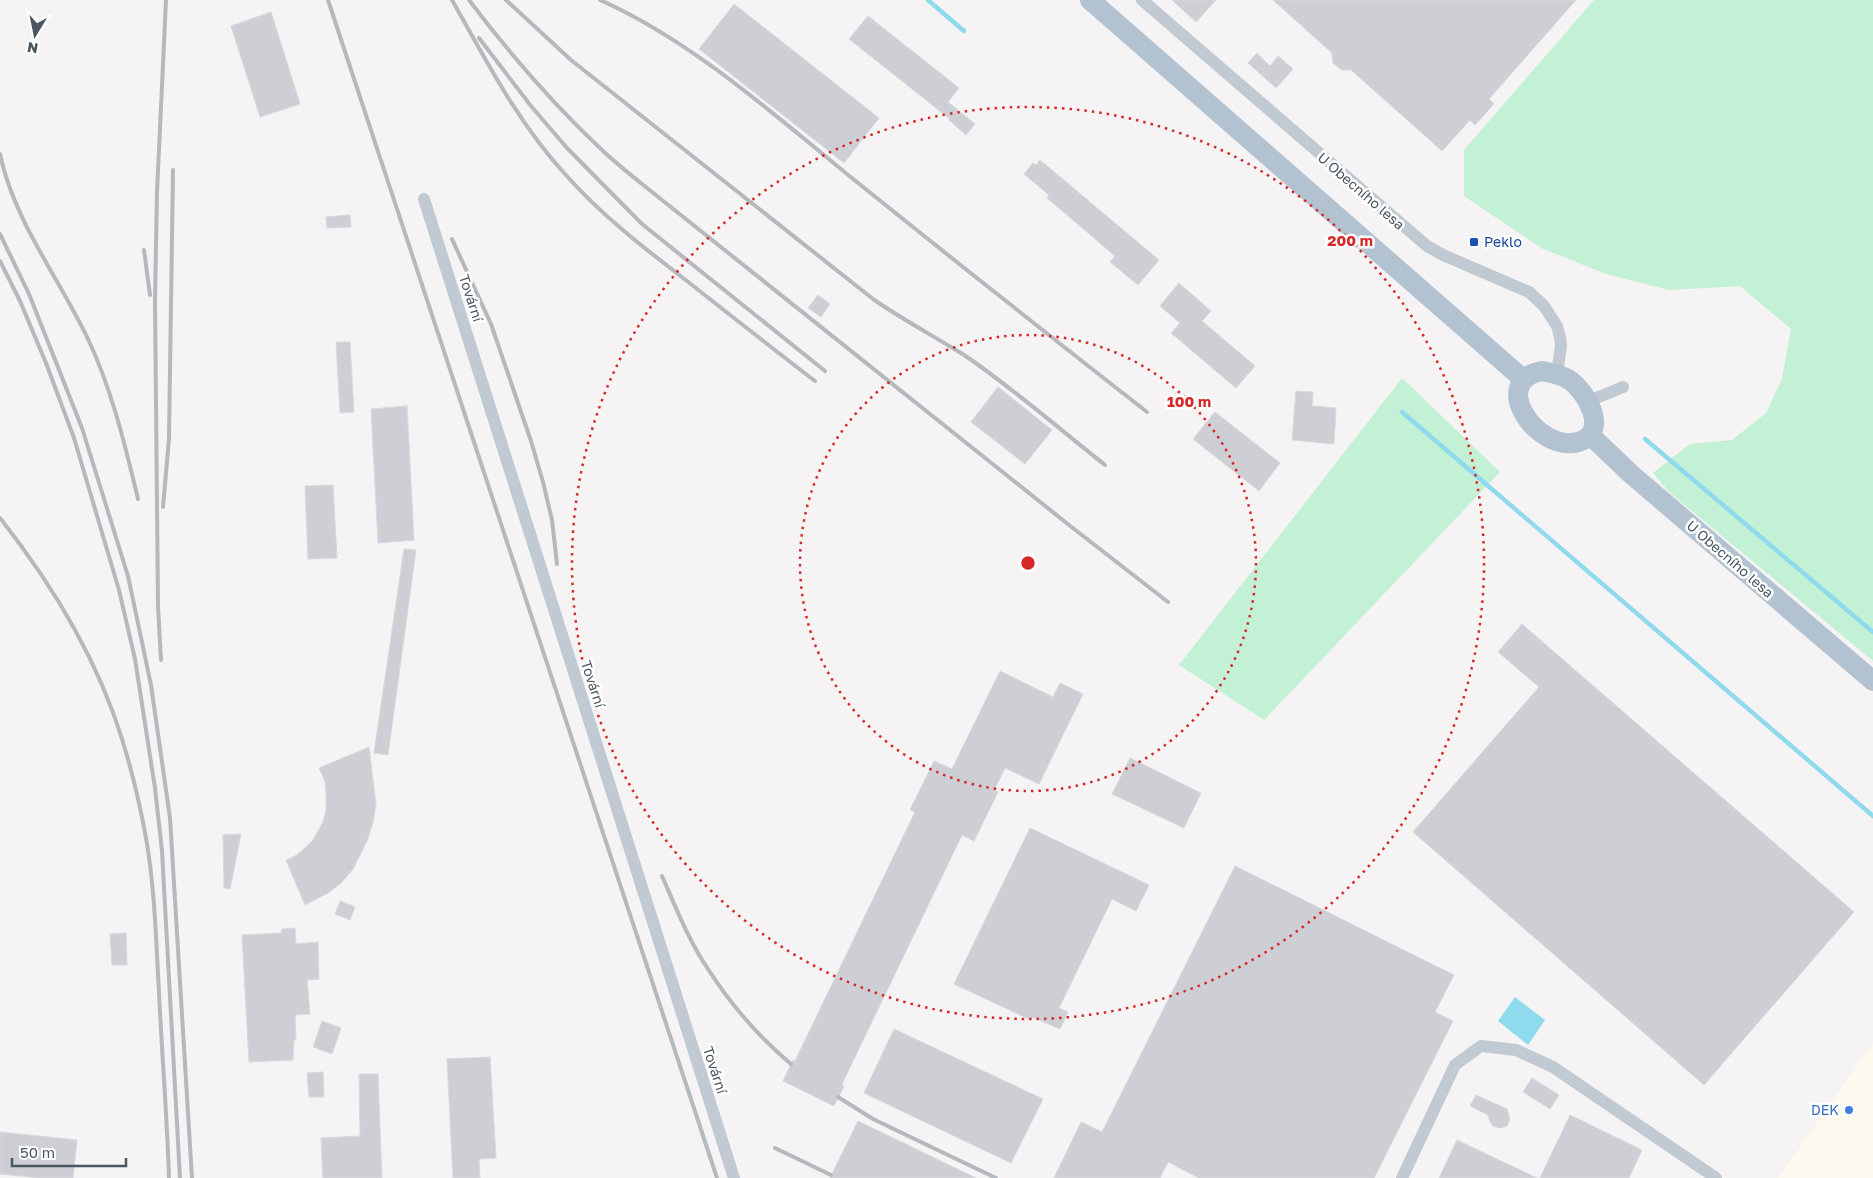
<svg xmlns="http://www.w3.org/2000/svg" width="1873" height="1178" viewBox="0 0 1873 1178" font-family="'Golos Text',sans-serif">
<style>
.commercial{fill:#fdf9ef}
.green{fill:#c3f1d5}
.water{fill:#90daee}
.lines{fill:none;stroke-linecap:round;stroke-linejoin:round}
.stream{stroke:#90daee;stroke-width:4.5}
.building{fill:#cdcfd5;stroke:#d7d9de}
.minor{stroke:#c1cad2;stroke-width:12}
.primary{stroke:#b3c2d1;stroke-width:20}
.rail{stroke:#b5b8bd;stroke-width:4}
.ring{fill:none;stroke:#d62828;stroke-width:2.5;stroke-dasharray:2.5 5}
.transit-dot{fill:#1a4fb4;stroke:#fff;stroke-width:2}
.shop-dot{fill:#3f7fe0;stroke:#fff;stroke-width:2}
.labels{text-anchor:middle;stroke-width:5;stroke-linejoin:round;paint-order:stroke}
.street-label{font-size:14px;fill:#4a5661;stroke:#fff}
.transit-label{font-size:14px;fill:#164399;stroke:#fff;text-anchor:start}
.shop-label{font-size:14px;fill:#366cbe;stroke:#fff;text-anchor:end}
.centre{fill:#d62828;stroke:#fff;stroke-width:2.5}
.ring-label{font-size:15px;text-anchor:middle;font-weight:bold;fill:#d62828;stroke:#fff;stroke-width:5;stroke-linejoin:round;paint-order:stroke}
</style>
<rect width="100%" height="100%" fill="#f5f3f3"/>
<polygon class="commercial" points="1873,1043 1873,1178 1778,1178"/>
<g class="green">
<polygon points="1594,0 1873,0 1873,661 1669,492 1653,473 1690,444 1732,440 1766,413 1782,379 1791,329 1740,286 1669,290 1606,274 1541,248 1464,196 1464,150"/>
<polygon points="1402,378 1500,472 1264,720 1179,665"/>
</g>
<polygon class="water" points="1515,997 1545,1020 1528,1045 1498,1021"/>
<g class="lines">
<g class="stream">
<polyline points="928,0 964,31"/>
<polyline points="1402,412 1873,816"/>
<polyline points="1645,439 1873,632"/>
</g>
</g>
<g class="building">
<polygon points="1172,0 1216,0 1196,22"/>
<polygon points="1273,0 1576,0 1489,99 1494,104 1475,125 1470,120 1442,151 1351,70 1342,70 1333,63 1332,53"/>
<polygon points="734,4 879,118 844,163 699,49"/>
<polygon points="271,12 300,104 260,117 231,26"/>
<polygon points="868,16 959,88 948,102 975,124 966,135 949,120 950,119 849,39"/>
<polygon points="1257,53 1270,66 1278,56 1293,69 1276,88 1248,63"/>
<polygon points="1040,160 1159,260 1138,285 1110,262 1115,256 1047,198 1049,195 1024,174 1033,163 1036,165"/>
<polygon points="350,215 351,227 327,228 326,217"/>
<polygon points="1179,283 1211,311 1202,321 1255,366 1236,388 1171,333 1180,323 1160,306"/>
<polygon points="818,295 830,304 821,317 808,308"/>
<polygon points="336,342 350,342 354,412 340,413"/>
<polygon points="998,387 1052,430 1025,464 971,422"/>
<polygon points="1296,391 1313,392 1312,406 1336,408 1334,444 1292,440"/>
<polygon points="407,406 414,540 378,543 371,409"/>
<polygon points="1215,412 1280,463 1259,491 1193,439"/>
<polygon points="333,485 337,558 308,559 305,486"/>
<polygon points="404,549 416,550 388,755 374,753"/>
<polygon points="1522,624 1854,912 1704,1085 1413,832 1539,687 1498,652"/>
<polygon points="1000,671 1053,697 1060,683 1083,694 1039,784 1005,768 994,790 998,792 974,841 962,835 842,1084 844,1086 834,1106 783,1081 793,1060 795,1061 915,812 910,810 934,761 952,769"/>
<polygon points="369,747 376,804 373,822 368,839 353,869 341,883 328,893 305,905 286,860 297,855 305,848 313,840 323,822 326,811 326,791 325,781 319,768"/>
<polygon points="1130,758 1201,793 1184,828 1112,794"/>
<polygon points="1030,828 1149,885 1136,911 1112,899 1059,1008 1068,1012 1060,1029 1032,1017 1031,1020 954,984"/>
<polygon points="241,834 230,889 224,888 223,835"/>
<polygon points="1235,866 1454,975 1435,1012 1453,1021 1374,1178 1199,1178 1168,1162 1160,1178 1054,1178 1081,1122 1102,1132"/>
<polygon points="340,901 355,907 350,920 335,914"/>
<polygon points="295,928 296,944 318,942 319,979 307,980 310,1014 295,1015 296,1040 294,1039 293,1060 249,1062 242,935 281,933 282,929"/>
<polygon points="126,933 127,965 112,965 110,934"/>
<polygon points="322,1021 341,1028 332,1054 313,1047"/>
<polygon points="894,1029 1043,1099 1011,1163 864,1093"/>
<polygon points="490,1057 496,1158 479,1159 480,1178 453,1178 447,1059"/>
<polygon points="323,1072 324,1097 309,1097 307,1073"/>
<polygon points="359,1074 378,1074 382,1178 323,1178 321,1138 360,1136"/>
<polygon points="1532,1078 1559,1095 1550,1109 1523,1092"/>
<polygon points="1476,1095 1507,1109 1510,1119 1507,1126 1500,1128 1493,1126 1490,1122 1488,1115 1470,1106"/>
<polygon points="1570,1115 1642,1150 1629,1178 1540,1178"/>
<polygon points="858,1121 976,1178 830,1178"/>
<polygon points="0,1132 77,1140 73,1178 40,1178 0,1174"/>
<polygon points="1457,1140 1537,1178 1439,1178"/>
</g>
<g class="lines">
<g class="minor">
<polyline points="1142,0 1427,246 1443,255 1529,292 1544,306 1557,326 1560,337 1561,346 1557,373"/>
<polyline points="424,199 734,1178"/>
<polyline points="1589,401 1623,387"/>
<polyline points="1402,1178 1455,1065 1481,1046 1516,1050 1553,1067 1716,1178"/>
</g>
<g class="primary">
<polyline points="1090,0 1523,379"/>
<path d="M1542,371C1551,373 1559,374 1568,379C1586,390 1611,433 1578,442C1537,453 1488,381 1542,371Z"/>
<polyline points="1590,435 1631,474 1873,681"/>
</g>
<g class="rail">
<polyline points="328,0 717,1178"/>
<path d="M452,0C486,60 518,123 565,174C601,215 644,248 687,281C730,315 772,348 815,381"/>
<path d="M469,0C509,53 554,105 603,151C617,164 632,176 647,188L1069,525L1168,602"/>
<path d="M506,0L571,60L873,299C903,320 934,336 964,355C1013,388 1058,428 1105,465"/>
<path d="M600,0C690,40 771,112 847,174C946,254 1046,333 1147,412"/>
<polyline points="479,38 531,106 567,148 642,224 825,371"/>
<path d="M0,154C14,221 59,278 88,339C112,390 125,445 138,499"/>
<polyline points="0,234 29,294 82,428 128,576 151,685 170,818 192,1178"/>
<polyline points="452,239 491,324 531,441 543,482 552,520 557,564"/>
<polyline points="144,250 150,295"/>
<polyline points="0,261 20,301 46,363 74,438 119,590 135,659 155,788 162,851 180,1178"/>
<polyline points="163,507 169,438 173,170"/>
<path d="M0,518C52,584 97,658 122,739C132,771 140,805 146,838C155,889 156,941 159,993C162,1055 167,1116 169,1178"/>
<polyline points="161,660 158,606 155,301 157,192 166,0"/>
<path d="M662,876C676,908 689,941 708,969C731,1005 759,1037 791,1064"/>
<polyline points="838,1097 873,1119 996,1178"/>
<polyline points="775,1148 831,1175"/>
</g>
</g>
<g class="ring">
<circle cx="1028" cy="563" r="228"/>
<circle cx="1028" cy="563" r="456"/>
</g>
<rect class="transit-dot" x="1469" y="237" width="10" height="10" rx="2.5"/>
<circle class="shop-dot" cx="1849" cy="1110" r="5"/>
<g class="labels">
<g class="street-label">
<text transform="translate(1361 191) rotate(41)" y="5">U Obecního lesa</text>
<text transform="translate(471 298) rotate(72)" y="5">Tovární</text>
<text transform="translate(1730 559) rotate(41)" y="5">U Obecního lesa</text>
<text transform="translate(593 684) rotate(72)" y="5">Tovární</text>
<text transform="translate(715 1070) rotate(72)" y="5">Tovární</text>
</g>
<g class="transit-label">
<text x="1484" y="247">Peklo</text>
</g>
<g class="shop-label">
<text x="1839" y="1115">DEK</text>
</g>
</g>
<circle cx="1028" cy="563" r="8" class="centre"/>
<g class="ring-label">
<text x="1350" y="246">200 m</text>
<text x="1189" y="407">100 m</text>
</g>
<g transform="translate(35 35) rotate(190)" stroke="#ffffff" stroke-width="4" paint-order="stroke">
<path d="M0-4L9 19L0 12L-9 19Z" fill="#4a5661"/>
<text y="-8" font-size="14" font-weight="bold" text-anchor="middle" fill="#4a5661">N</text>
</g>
<path d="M12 1158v8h114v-8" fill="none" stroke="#4a5661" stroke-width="2.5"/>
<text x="20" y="1158" font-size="15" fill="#4a5661" stroke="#ffffff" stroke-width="4" paint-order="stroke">50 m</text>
</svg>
